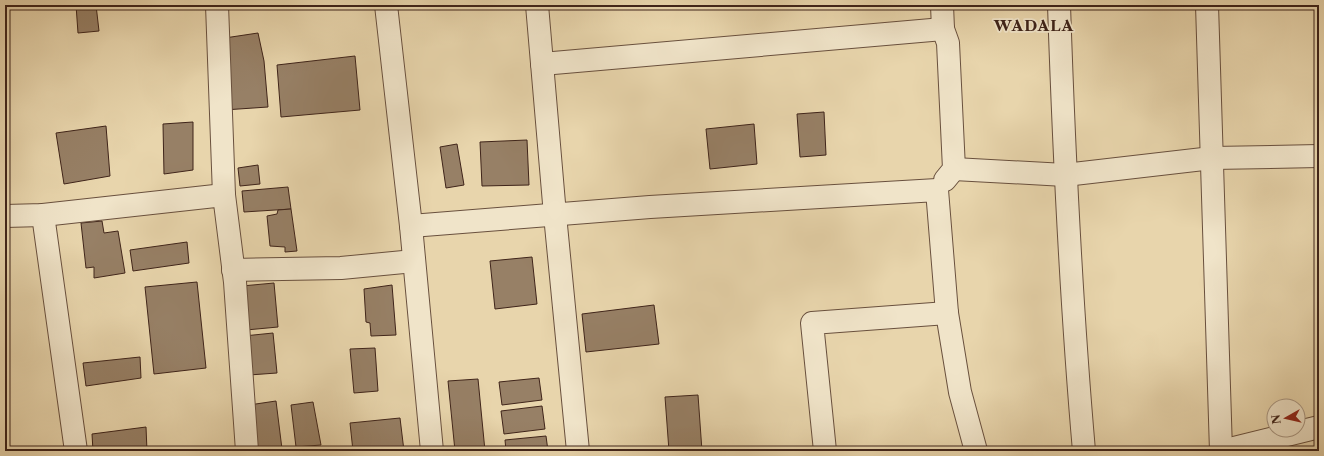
<svg xmlns="http://www.w3.org/2000/svg" width="1324" height="456" viewBox="0 0 1324 456" font-family="'Libre Caslon Text',serif">
<style>
.building{fill:#978066;stroke:#3f241a}
.lines{fill:none;stroke-linecap:round;stroke-linejoin:round}
.minor-casing{stroke:#69503e;stroke-width:24}
.tertiary-casing{stroke:#69503e;stroke-width:24}
.minor{stroke:#f0e4c9;stroke-width:22}
.tertiary{stroke:#f0e4c9;stroke-width:22}
.labels{text-anchor:middle;stroke-width:3.5;stroke-linejoin:round;paint-order:stroke}
.district-label{font-size:15px;font-weight:bold;letter-spacing:1px;fill:#3f241a;stroke:#f0e4c9}
</style>
<rect width="100%" height="100%" fill="#e8d5ac"/>
<filter id="stains"><feTurbulence type="fractalNoise" baseFrequency=".005" numOctaves="4"/><feColorMatrix values="0 0 0 0 .2 0 0 0 0 .09 0 0 0 0 .02 0 0 0 .5 -.17"/></filter>
<radialGradient id="worn" r=".72"><stop offset=".6" stop-color="#630" stop-opacity="0"/><stop offset="1" stop-color="#630" stop-opacity=".3"/></radialGradient>
<g class="building">
<polygon points="76,5 96,5 99,31 78,33"/>
<polygon points="258,33 264,61 268,107 224,110 218,39"/>
<polygon points="355,56 360,110 281,117 277,65"/>
<polygon points="824,112 826,155 800,157 797,114"/>
<polygon points="193,122 193,170 164,174 163,124"/>
<polygon points="754,124 757,164 710,169 706,129"/>
<polygon points="106,126 110,176 64,184 56,133"/>
<polygon points="527,140 529,185 482,186 480,142"/>
<polygon points="457,144 464,185 446,188 440,147"/>
<polygon points="258,165 260,184 240,186 238,168"/>
<polygon points="288,187 291,209 244,212 242,191"/>
<polygon points="291,209 297,251 285,252 285,247 270,246 267,216 277,214 278,210"/>
<polygon points="102,221 104,233 118,231 125,273 94,278 94,267 86,268 81,223"/>
<polygon points="187,242 189,263 133,271 130,250"/>
<polygon points="532,257 537,304 495,309 490,261"/>
<polygon points="197,282 206,368 154,374 145,287"/>
<polygon points="274,283 278,327 246,330 242,286"/>
<polygon points="392,285 396,335 371,336 370,323 366,322 364,289"/>
<polygon points="654,305 659,344 586,352 582,314"/>
<polygon points="273,333 277,373 249,375 244,336"/>
<polygon points="375,348 378,391 354,393 350,349"/>
<polygon points="140,357 141,378 86,386 83,363"/>
<polygon points="539,378 542,400 502,405 499,382"/>
<polygon points="478,379 485,451 455,451 448,381"/>
<polygon points="698,395 702,451 669,451 665,397"/>
<polygon points="276,401 282,449 253,451 249,405"/>
<polygon points="313,402 321,445 296,447 291,405"/>
<polygon points="542,406 545,429 504,434 501,411"/>
<polygon points="400,418 404,451 353,451 350,423"/>
<polygon points="146,427 147,451 93,451 92,434"/>
<polygon points="546,436 548,451 506,451 505,440"/>
<polygon points="886,448 887,451 859,451"/>
</g>
<g class="lines">
<g class="minor-casing">
<g id="minor">
<polyline points="217,5 224,195"/>
<polyline points="386,5 411,226 432,451"/>
<polyline points="537,5 555,215 578,451"/>
<polyline points="942,5 943,29 948,43 954,169 945,180"/>
<path d="M1059,5C1064,154 1071,303 1084,451"/>
<polyline points="1207,5 1221,451"/>
<polyline points="542,64 943,29"/>
<polyline points="954,169 1065,175 1212,158 1319,156"/>
<polyline points="43,215 76,451"/>
<polyline points="5,216 43,215 224,195 235,282 247,451"/>
<polyline points="411,226 650,207 937,190 947,313 960,392 976,451"/>
<polyline points="233,270 341,268 414,261"/>
<polyline points="825,451 812,323 947,313"/>
</g>
</g>
<g class="tertiary-casing">
<polyline id="tertiary" points="1222,451 1319,427"/>
</g>
<use href="#minor" class="minor"/>
<use href="#tertiary" class="tertiary"/>
</g>
<g class="labels">
<g class="district-label">
<text x="1034" y="31">WADALA</text>
</g>
</g>
<rect width="1324" height="456" fill="none" stroke="#e8d5ac" stroke-width="20"/>
<rect x="6" y="6" width="1312" height="444" fill="none" stroke="#3f241a" stroke-width="2"/>
<rect x="10" y="10" width="1304" height="436" fill="none" stroke="#3f241a"/>
<g transform="translate(1286 418) rotate(262)"><circle r="19" fill="#f0e4c9" stroke="#a99783"/>
<path d="M0-3L7 15L0 10L-7 15Z" fill="#8f2418"/>
<text y="-6" font-size="11" font-weight="bold" text-anchor="middle" fill="#3f241a">N</text>
</g>
<rect width="100%" height="100%" filter="url(#stains)"/>
<rect width="100%" height="100%" fill="url(#worn)"/>
</svg>
